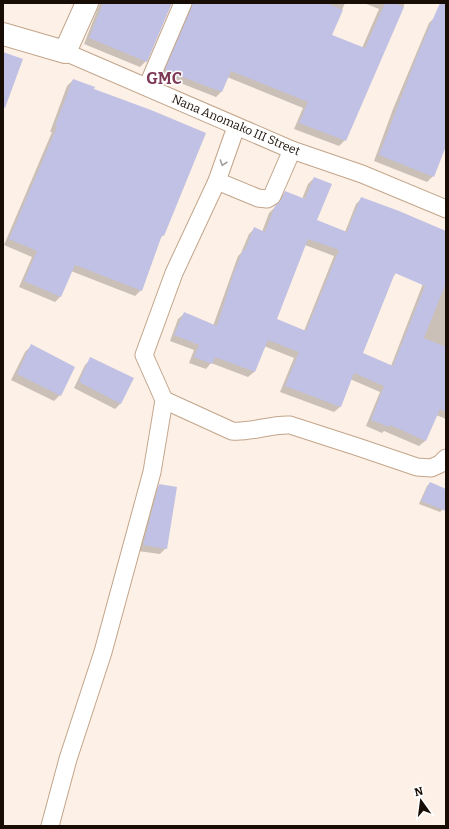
<svg xmlns="http://www.w3.org/2000/svg" width="449" height="829" viewBox="0 0 449 829" font-family="Bitter,serif">
<style>
.shadow{fill:#0003;fill-rule:evenodd}
.building{fill:#c0c1e4;fill-rule:evenodd}
.lines{fill:none;stroke-linecap:round;stroke-linejoin:round}
.street-casing{stroke:#c2a58b;stroke-width:19}
.secondary-casing{stroke:#c2a58b;stroke-width:24}
.street{stroke:#fff;stroke-width:17}
.secondary{stroke:#fff;stroke-width:22}
.oneway{stroke:#a29e9b}
.labels{text-anchor:middle;stroke-width:3;stroke-linejoin:round;paint-order:stroke}
.street-label{font-size:12px;fill:#170d05;stroke:#fff}
.district-label{font-size:16px;font-weight:bold;fill:#7c3856;stroke:#fff}
</style>
<rect width="100%" height="100%" fill="#fdf0e6"/>
<g class="shadow">
<polygon points="100,3 171,3 146,61 140,67 84,44"/>
<polygon points="185,3 345,3 331,35 362,48 379,9 364,3 405,3 345,140 339,146 294,129 303,108 227,77 222,91 216,97 160,75"/>
<polygon points="435,17 446,22 446,149 444,148 433,176 427,182 374,161 393,109 429,23"/>
<polygon points="73,80 92,89 163,235 160,239 141,290 135,296 71,271 60,297 55,302 19,287 32,257 4,245 52,132 50,132 67,86"/>
<path d="M314,178L316,221L345,232L356,204L362,198L396,273L393,277L362,354L391,366L441,237L446,232V419L436,415L425,441L419,446L384,431L382,433L366,426L380,392L350,379L340,407L334,412L280,392L294,358L264,346L254,372L248,377L211,363L206,369L189,363L194,350L170,341L178,319L184,314L213,326L238,256L241,253L249,234L255,228L262,232L269,213L276,206L280,198L285,192L302,199L308,184ZM305,245L334,256L304,331L276,319Z"/>
<polygon points="31,346 60,395 54,401 11,380 25,352"/>
<polygon points="91,359 121,403 115,409 74,388 85,365"/>
<polygon points="430,483 446,490 446,502 443,509 440,512 419,504 427,486"/>
<polygon points="159,486 166,548 160,554 138,551 153,492"/>
</g>
<g class="building">
<polygon points="103,3 172,3 147,62 89,38"/>
<polygon points="193,3 327,3 343,10 332,35 365,48 385,3 394,3 404,7 346,141 299,123 308,102 231,71 222,92 167,71 165,69"/>
<polygon points="440,3 446,3 446,146 434,177 379,155 419,51"/>
<polygon points="3,52 23,59 5,108 3,107"/>
<polygon points="73,79 95,87 94,89 151,110 206,133 164,236 162,235 142,291 75,265 61,297 24,281 37,251 9,239 57,127 55,126"/>
<path d="M314,177L332,184L317,220L347,232L361,197L399,211L446,231V283L424,338L446,347V412L440,409L426,441L390,425L389,427L371,420L384,386L354,373L341,407L285,386L299,352L268,340L255,372L215,357L212,364L194,357L199,345L174,335L184,312L217,326L233,275L243,250H245L254,227L265,232L275,206L281,200L285,191L305,199ZM308,239L339,250L306,331L277,319ZM395,273L425,286L393,366L363,353Z"/>
<polygon points="31,344 75,367 61,396 17,374"/>
<polygon points="90,357 134,378 121,404 79,382"/>
<polygon points="430,482 446,489 446,511 421,501"/>
<polygon points="159,484 177,487 167,549 143,545"/>
</g>
<g class="lines">
<g class="street-casing">
<g id="street">
<polyline points="65,52 292,150 362,174 446,209"/>
<polyline points="147,87 183,3"/>
<polyline points="236,127 217,181 258,198 267,199 272,196 292,150"/>
<path d="M164,400L232,431C251,433 270,424 290,425L358,447L417,467L431,468L440,464L446,458"/>
<polyline points="50,826 68,759 103,652 152,472 164,400 144,355 174,273 217,181"/>
</g>
</g>
<g class="secondary-casing">
<polyline id="secondary" points="3,34 65,52 87,3"/>
</g>
<use href="#street" class="street"/>
<use href="#secondary" class="secondary"/>
</g>
<defs><path id="oneway-chevron" d="M-2-3.5L2.5 0L-2 3.5" fill="none" stroke-width="1.6" stroke-linecap="round" stroke-linejoin="round"/></defs>
<use class="oneway" href="#oneway-chevron" transform="translate(223 163) rotate(109)"/>
<g class="labels">
<g class="street-label">
<text transform="translate(236 125) rotate(23)" y="4">Nana Anomako III Street</text>
</g>
<g class="district-label">
<text x="164" y="84">GMC</text>
</g>
</g>
<rect width="449" height="829" fill="none" stroke="#170d05" stroke-width="8"/>
<g transform="translate(421 801) rotate(346)" stroke="#ffffff" stroke-width="3" paint-order="stroke">
<path d="M0-3L7 15L0 10L-7 15Z" fill="#170d05"/>
<text y="-6" font-size="11" font-weight="bold" text-anchor="middle" fill="#170d05">N</text>
</g>
</svg>
